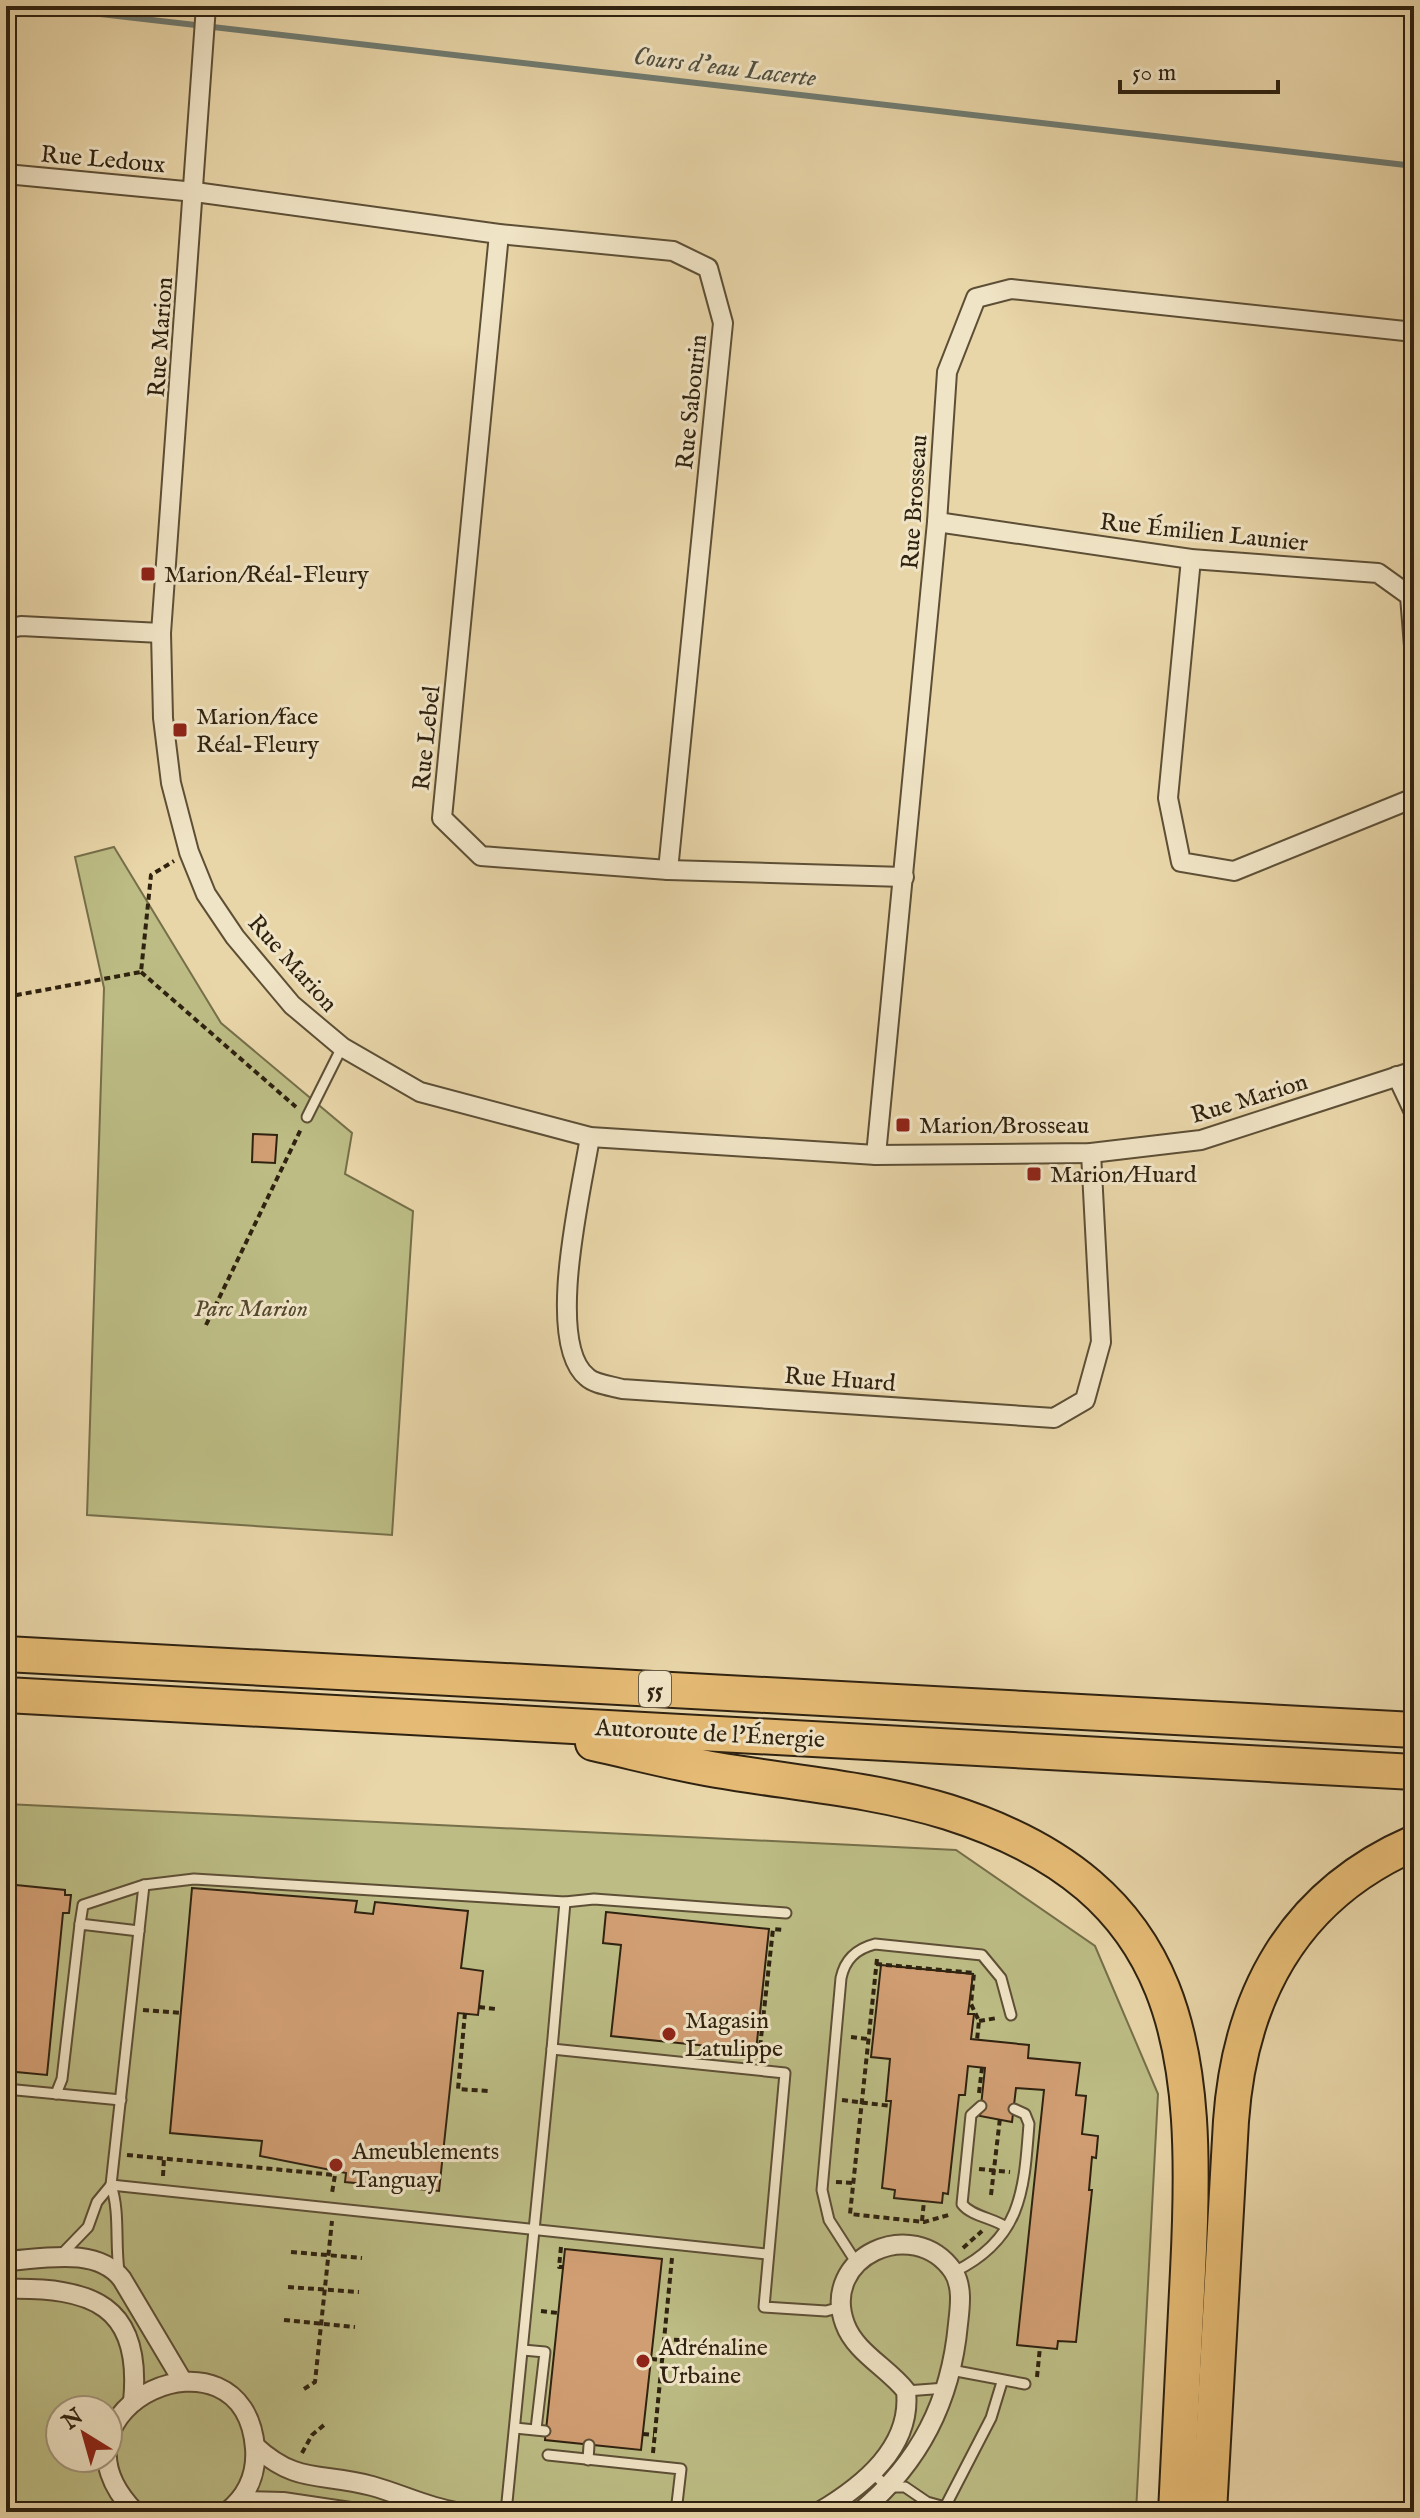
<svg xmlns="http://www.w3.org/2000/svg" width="1420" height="2518" viewBox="0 0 1420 2518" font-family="'IM FELL English',serif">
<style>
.green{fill:#bcbc84;stroke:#766f4a;stroke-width:2;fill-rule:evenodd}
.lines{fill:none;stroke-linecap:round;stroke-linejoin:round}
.stream{stroke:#6f7b71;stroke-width:6}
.building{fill:#d19e73;stroke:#2f2210;stroke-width:2}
.lane-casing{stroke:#5d4f36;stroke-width:13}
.street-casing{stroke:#5d4f36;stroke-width:22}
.highway-casing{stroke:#2f2210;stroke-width:38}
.path{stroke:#2f2210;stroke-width:4;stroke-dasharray:6 4;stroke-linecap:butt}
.lane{stroke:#f0e4c6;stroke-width:9}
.street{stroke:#f0e4c6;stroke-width:18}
.highway{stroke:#e4ba74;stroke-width:34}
.poi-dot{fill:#8f2418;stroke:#f0e4c6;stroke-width:3}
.labels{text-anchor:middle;stroke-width:6;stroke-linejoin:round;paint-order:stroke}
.shield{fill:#f0e4c6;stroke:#695c47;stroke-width:2}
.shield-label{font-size:22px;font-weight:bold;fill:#2f2210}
.street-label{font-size:24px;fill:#2f2210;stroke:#f0e4c6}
.poi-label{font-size:24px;fill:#2f2210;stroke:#f0e4c6;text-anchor:start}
.park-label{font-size:24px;font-style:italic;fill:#52482d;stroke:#f0e4c6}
.water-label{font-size:26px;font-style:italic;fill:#4f4f40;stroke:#f0e4c6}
</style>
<rect width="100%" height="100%" fill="#e8d5a8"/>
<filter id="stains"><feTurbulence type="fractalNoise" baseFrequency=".0025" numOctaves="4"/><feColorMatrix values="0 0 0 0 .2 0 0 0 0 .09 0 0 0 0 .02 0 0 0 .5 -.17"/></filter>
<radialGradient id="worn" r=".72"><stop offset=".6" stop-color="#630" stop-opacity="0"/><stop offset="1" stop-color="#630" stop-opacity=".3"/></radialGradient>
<g class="green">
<polygon points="114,847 221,1023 352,1133 345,1174 413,1211 392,1535 87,1515 104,988 75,857"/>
<path d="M6,1804L956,1850L1095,1946L1158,2094L1136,2512H6ZM60,2410H108V2458H60Z"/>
</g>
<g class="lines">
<polyline class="stream" points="31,6 1414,166"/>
</g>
<g class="building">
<polygon points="253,1134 277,1135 275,1163 252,1162"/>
<polygon points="6,1884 65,1890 65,1895 71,1895 69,1913 63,1913 47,2075 6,2071"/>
<polygon points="192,1888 357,1901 355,1912 373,1914 375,1902 468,1911 461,1968 483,1971 478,2015 458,2013 439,2191 345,2182 346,2173 260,2156 262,2141 170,2133"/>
<polygon points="606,1912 769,1929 756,2051 611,2036 621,1945 603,1943"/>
<polygon points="881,1965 973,1974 968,2014 974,2014 971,2039 1029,2045 1028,2058 1080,2063 1076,2095 1086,2096 1082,2134 1098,2136 1096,2158 1092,2157 1089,2190 1092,2190 1076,2342 1058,2341 1057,2349 1017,2345 1044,2090 1016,2088 1012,2122 980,2116 985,2068 968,2066 965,2095 959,2095 948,2194 943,2193 942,2203 894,2198 895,2190 882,2188 891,2101 886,2101 890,2059 871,2057"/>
<polygon points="565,2249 662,2259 641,2450 545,2440"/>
</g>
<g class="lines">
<g class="lane-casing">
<g id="lane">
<polyline points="307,1117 342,1047"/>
<polyline points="80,1924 83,1905 144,1885 194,1879 565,1902 594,1899 786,1913"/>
<polyline points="552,2049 565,1902"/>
<polyline points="6,2089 121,2100"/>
<polyline points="56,2094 62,2079 80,1924 139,1931"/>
<path d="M981,2106L971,2115L962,2204C971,2216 993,2218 1006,2227"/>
<polyline points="111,2185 767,2254"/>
<polyline points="60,2256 88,2227 97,2202 111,2185"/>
<path d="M856,2262L829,2220L822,2190L841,1978C845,1959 856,1949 875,1944L982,1955L1001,1978L1011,2015"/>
<path d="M119,2271C115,2242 120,2212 111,2185L144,1885"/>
<path d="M954,2272C1022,2239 1024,2190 1029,2124L1025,2114L1014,2109"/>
<polyline points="523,2350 545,2352 536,2429"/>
<polyline points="951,2370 1025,2384"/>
<polyline points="906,2391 946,2388"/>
<polyline points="515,2428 545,2431"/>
<polyline points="548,2455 681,2469 676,2512"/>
<polyline points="588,2460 589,2445"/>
<polyline points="872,2473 888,2487 905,2487 927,2502 945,2507 991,2418 1002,2382"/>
<polyline points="506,2512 552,2049 785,2073 764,2307 826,2311 841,2307"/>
</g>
</g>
<g class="street-casing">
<g id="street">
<polyline points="206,6 161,633 163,718 171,783 189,852 206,894 235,937 292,1005 342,1047 420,1092 590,1137 876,1155 1091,1153 1201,1140 1414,1071"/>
<polyline points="1412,6 1414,6"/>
<polyline points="6,174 195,192 499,234 673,251 708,268 723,323 668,870"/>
<polyline points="499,234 442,818 481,856 668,870 904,877"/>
<polyline points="937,522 1191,559 1378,573 1410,596 1414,646"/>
<polyline points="1191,559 1168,798 1181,862 1234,871 1414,798"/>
<polyline points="6,629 21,626 161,633"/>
<polyline points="1397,1076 1414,1112"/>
<path d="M590,1137C582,1188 544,1342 587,1377C594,1384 612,1386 622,1389L1054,1418L1085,1400L1101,1342L1091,1153"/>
<polyline points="876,1155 937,522 947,372 976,298 1011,289 1414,332"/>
<path d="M6,2261C42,2259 97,2246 122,2279L182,2380"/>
<path d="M6,2289C91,2287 143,2304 133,2402"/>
<path d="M255,2446C297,2485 322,2472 372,2486C401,2494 426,2507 456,2512"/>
<polyline points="239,2501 283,2502 350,2512"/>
<path d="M135,2512C32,2406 244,2315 255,2448C257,2474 247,2496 227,2512"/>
<polyline points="397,2512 427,2509"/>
<path d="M819,2512C863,2486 912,2447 906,2391C888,2368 855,2352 845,2324C820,2257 913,2214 953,2271C963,2286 960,2307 958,2324C951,2401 920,2463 860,2512"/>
</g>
</g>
<g class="highway-casing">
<g id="highway">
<polyline points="6,1654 1414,1730"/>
<polyline points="6,1695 1414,1772"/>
<path d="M593,1743C634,1752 675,1763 717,1770C794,1783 873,1789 948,1812C1188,1888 1199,2053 1188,2271C1184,2351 1180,2432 1176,2512"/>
<path d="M1209,2512L1231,2121C1240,1995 1294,1895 1414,1843"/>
</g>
</g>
<g class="path">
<polyline points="141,972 296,1107"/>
<polyline points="6,997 141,972 151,875 174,861"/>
<polyline points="206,1325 301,1129"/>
<polyline points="877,1959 850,2214 924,2222 952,2214"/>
<polyline points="876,1964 974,1973 971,2004 979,2021 977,2040"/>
<polyline points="479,2007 496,2009"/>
<polyline points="143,2010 181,2013"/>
<polyline points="465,2013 458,2089 488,2091"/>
<polyline points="979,2021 997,2018"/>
<polyline points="851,2037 868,2039"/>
<polyline points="759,2056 773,1929 784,1930"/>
<polyline points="979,2093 982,2068"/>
<polyline points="842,2100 891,2106"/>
<polyline points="127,2155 335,2175 332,2193"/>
<polyline points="979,2169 1010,2172"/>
<polyline points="163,2176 164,2158"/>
<polyline points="836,2182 854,2183"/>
<polyline points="991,2195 1000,2118"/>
<polyline points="922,2221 924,2201"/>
<polyline points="561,2247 559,2267 563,2267"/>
<polyline points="963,2248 982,2231"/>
<polyline points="291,2252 362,2258"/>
<polyline points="288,2287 359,2292"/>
<polyline points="541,2311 558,2313"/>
<polyline points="284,2320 355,2327"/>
<polyline points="664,2339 693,2341"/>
<polyline points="651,2359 662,2360"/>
<polyline points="1037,2377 1040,2347"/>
<polyline points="304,2389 315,2382 332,2221"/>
<polyline points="643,2434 654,2435"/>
<polyline points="302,2453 312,2435 324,2425"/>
<polyline points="653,2453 672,2258"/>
</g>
<use href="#lane" class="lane"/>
<use href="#street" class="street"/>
<use href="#highway" class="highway"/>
</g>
<g class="poi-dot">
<rect x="140" y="566" width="16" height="16" rx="4"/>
<rect x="172" y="722" width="16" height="16" rx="4"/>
<rect x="895" y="1117" width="16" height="16" rx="4"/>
<rect x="1026" y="1166" width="16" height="16" rx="4"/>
<circle cx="669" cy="2034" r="8"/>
<circle cx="336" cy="2165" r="8"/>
<circle cx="643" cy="2361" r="8"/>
</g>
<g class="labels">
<rect class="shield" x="639" y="1671" width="32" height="36" rx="6"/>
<g class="shield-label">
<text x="655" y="1697">55</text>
</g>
<g class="street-label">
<text transform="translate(103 159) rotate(5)" y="8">Rue Ledoux</text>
<text transform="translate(160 337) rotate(-86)" y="8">Rue Marion</text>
<text transform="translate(691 402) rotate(-84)" y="8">Rue Sabourin</text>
<text transform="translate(914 502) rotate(-86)" y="8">Rue Brosseau</text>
<text transform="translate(1204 532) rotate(6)" y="8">Rue Émilien Launier</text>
<text transform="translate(426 738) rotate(-84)" y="8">Rue Lebel</text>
<text transform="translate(293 963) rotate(48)" y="8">Rue Marion</text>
<text transform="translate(1249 1098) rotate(-17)" y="8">Rue Marion</text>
<text transform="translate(840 1379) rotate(4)" y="8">Rue Huard</text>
<text transform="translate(710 1733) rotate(3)" y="8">Autoroute de l'Énergie</text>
</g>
<g class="poi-label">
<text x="164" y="582">Marion/Réal-Fleury</text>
<text x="196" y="724">Marion/face<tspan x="196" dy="28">Réal-Fleury</tspan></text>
<text x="919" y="1133">Marion/Brosseau</text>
<text x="1050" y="1182">Marion/Huard</text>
<text x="685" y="2028">Magasin<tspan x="685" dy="28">Latulippe</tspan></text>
<text x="352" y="2159">Ameublements<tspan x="352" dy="28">Tanguay</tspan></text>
<text x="659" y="2355">Adrénaline<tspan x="659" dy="28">Urbaine</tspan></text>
</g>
<g class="park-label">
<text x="251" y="1316">Parc Marion</text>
</g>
<g class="water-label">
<text transform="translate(725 66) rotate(7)" y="9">Cours d'eau Lacerte</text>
</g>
</g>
<rect width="1420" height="2518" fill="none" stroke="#e8d5a8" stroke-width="32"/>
<rect x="8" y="8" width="1404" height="2502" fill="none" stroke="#2f2210" stroke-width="4"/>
<rect x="16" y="16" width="1388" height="2486" fill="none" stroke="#2f2210" stroke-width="2"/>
<g transform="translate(84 2434) rotate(323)"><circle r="38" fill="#f0e4c6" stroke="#a3967d" stroke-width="2"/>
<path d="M0-6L14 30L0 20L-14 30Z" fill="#8f2418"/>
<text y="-12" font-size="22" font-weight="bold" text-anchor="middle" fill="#2f2210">N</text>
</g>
<path d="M1120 80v12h158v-12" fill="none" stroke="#2f2210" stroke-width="4"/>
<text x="1132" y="80" font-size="24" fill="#2f2210" stroke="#f0e4c6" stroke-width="6" paint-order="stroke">50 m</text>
<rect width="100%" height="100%" filter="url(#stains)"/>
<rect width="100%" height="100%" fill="url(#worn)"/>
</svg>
